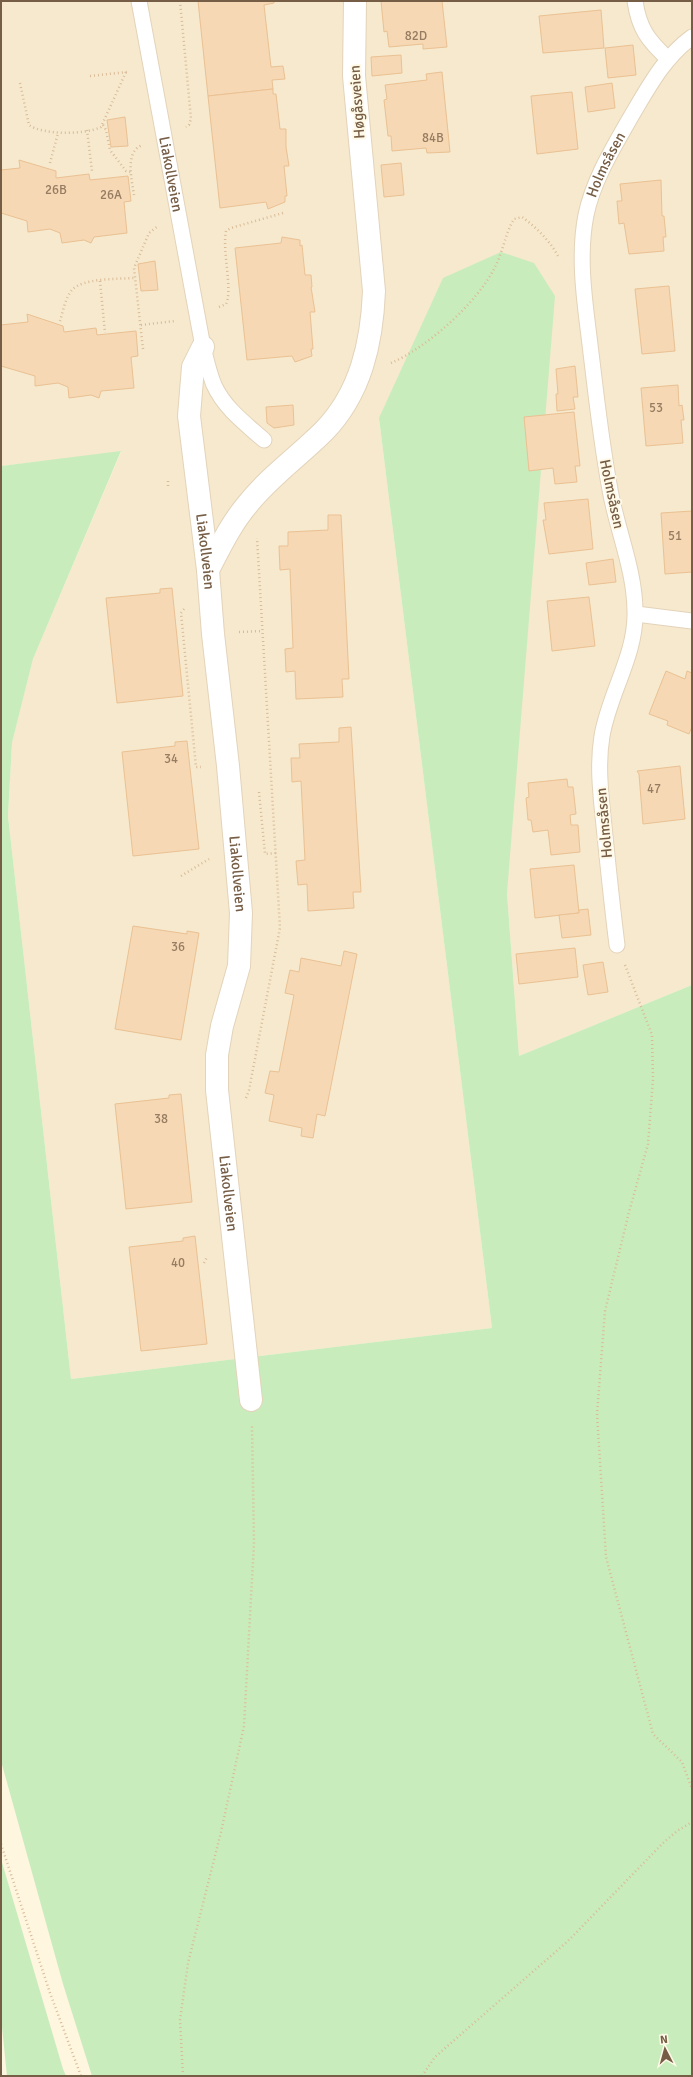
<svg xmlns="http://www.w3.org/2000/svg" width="693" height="2077" viewBox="0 0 693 2077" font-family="Signika,sans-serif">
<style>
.residential{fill:#f6e9cd}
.green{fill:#c9ecbd}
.building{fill:#f6d8b4;stroke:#eac193}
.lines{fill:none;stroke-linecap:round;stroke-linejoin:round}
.service-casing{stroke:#e3d3ba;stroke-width:17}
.minor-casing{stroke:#e3d3ba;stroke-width:24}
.path{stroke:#dabb98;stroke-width:2.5;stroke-dasharray:1 3;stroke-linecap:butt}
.service{stroke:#fff;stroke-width:15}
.minor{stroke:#fff;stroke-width:22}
.labels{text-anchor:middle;stroke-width:4;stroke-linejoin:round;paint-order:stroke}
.number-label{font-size:13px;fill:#967c61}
.street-label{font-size:15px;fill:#765d45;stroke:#fff9e7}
</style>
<rect width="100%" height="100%" fill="#fef6df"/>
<polygon class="residential" points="1,1 692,1 692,985 519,1056 507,893 379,418 492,1328 71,1379 8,816 12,743 33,659 121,452 1,466"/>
<g class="green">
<polygon points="501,252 534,263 555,296 507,893 519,1056 692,985 692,2076 92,2076 63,1984 1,1761 1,466 121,451 33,659 12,743 8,816 71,1379 492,1328 379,418 443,278"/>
<polygon points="1,1859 63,2069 66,2076 7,2076 1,2017"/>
</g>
<g class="building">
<polygon points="198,1 274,1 274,3 264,5 271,67 283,66 285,79 272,80 273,89 208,96"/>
<polygon points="381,1 442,1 447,47 423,49 423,44 389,47 387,31 384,32"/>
<polygon points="601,10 604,48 543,53 539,16"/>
<polygon points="633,45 636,75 608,78 605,48"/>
<polygon points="401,55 402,73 372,76 371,57"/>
<polygon points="442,72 450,152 427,153 426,148 392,151 391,136 388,136 384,100 387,99 385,85 427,80 426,74"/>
<polygon points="612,83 615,108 588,112 585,87"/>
<polygon points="273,89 273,94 276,94 280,129 286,129 286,147 289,166 284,166 287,196 285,196 285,202 268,209 266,202 220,208 208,96"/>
<polygon points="572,92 578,149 537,154 531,96"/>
<polygon points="125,117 128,146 111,147 107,120"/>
<polygon points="19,160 56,171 56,178 89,174 90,180 128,176 131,201 124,202 127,233 94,237 91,243 84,240 62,243 60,233 50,229 28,232 27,221 1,213 1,170 20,168"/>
<polygon points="401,163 404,195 384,197 381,165"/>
<polygon points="661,180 662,216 664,216 666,237 663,237 664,251 629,254 624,223 619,224 617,201 622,201 620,184"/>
<polygon points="282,237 300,240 300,246 302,245 305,275 311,275 312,287 311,287 315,312 310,312 313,349 311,349 312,356 295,362 292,356 247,360 235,248 281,243"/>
<polygon points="155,261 158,290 141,291 138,264"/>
<polygon points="669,286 675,351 642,354 635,289"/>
<polygon points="27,314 63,326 64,332 96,328 97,335 136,331 138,356 131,357 134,388 101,391 99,398 91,395 69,398 68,387 58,383 35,386 35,376 1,366 1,325 28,322"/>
<polygon points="575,366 578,397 573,397 575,409 557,411 556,394 558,394 556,369"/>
<polygon points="678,385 679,406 682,405 684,420 681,420 683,443 646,446 641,388"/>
<polygon points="293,405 294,425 274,428 267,423 266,407"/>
<polygon points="574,412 580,466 575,466 577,482 555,484 553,468 529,471 524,417"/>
<polygon points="588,499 593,549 549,554 543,520 546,520 544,503"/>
<polygon points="692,511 692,572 665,574 661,513"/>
<polygon points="328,515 341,515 349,679 342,679 343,697 296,699 295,671 286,672 285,649 293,648 290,569 280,570 279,546 288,546 288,532 328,530"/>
<polygon points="613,559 616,582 589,585 586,563"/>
<polygon points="172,588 183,696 117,703 106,598 160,593 160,589"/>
<polygon points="589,597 595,646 552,651 547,601"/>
<polygon points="666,671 685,679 687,671 692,673 692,727 689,734 667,725 668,721 649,714"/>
<polygon points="351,727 361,892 353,892 354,908 308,911 307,884 298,885 296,861 305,860 301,781 292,782 291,758 300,758 299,744 339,742 339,728"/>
<polygon points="187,741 199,849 133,856 122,752 175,746 175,742"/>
<polygon points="680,766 685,819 643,824 639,774 637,771"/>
<polygon points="567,779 568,787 573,787 576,814 570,815 571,825 578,825 580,852 551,855 548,830 533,832 531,820 528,820 526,798 529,797 528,783"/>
<polygon points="574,865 579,913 535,918 530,869"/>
<polygon points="588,909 591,935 562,938 559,915 579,913 579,910"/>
<polygon points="133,926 187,934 187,931 199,933 181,1040 115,1029"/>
<polygon points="575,948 578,977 519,984 516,954"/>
<polygon points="344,951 357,954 325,1116 317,1114 313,1138 301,1136 302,1128 269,1121 274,1095 265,1093 270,1071 279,1072 294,995 285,993 290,970 299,972 301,958 341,966"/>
<polygon points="603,962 608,992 588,995 583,965"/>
<polygon points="181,1094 192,1202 126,1209 115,1104 169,1098 169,1095"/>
<polygon points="195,1236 207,1344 141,1351 129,1247 183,1241 183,1238"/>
</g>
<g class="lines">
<g class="service-casing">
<g id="service">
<path id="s1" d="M139,1L203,347C206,359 209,373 214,385C225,409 246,424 264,440"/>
<path d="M635,1C639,29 648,40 668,59"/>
<polyline points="636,614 692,621"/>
<path id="s2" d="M617,945C612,905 608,866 604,826C601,796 597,766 602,736C609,694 636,655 635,612C635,574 620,537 612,500C602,451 597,402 591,353C586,309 577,260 586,215C593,181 612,150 629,120C647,90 663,58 692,37"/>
</g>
</g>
<g class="minor-casing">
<g id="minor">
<path id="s3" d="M203,347L193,367L189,416L208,570L213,634L228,766L241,913L239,966L222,1026L217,1055V1090L251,1400"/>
<path d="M208,570C220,547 231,524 247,505C269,477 299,456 324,431C361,393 372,342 374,291L354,76L355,1"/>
</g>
</g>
<g class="path">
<polyline points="180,1 191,119 189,125 186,127"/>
<polyline points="90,76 127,72"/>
<path d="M20,83L29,125C43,135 85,135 101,127L126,72"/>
<polyline points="103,125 106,130 110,150 126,171 131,172"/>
<polyline points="87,130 92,171"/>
<polyline points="50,163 58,133"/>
<path d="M134,195C132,181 124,150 143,145"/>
<polyline points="100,281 105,333"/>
<path d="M219,307L226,304C233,291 222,251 226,231L231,228L283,213"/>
<path d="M60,321C63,312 65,298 72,290C82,278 119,279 134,278"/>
<polyline points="141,325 175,321"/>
<polyline points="143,349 134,268 149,233 158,226"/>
<path d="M391,363C428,347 477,303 495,267C503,252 505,234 514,219L522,217C536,227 550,241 558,256"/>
<polyline points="168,486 168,479"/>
<polyline points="184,609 181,613 196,767 201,767"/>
<polyline points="239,632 263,631"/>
<polyline points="259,792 265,854 276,853"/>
<polyline points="181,876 209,859"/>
<polyline points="625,965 652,1035 653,1079 648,1144 629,1212 605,1311 597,1414 606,1557 653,1734 682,1762 692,1789"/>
<polyline points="246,1098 249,1090 280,928 257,538"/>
<polyline points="204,1263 207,1257"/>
<polyline points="1,1844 50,1993 81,2076"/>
<polyline points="183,2076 180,2020 188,1963 221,1832 244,1726 254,1543 252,1426"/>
<polyline points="422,2076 435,2057 568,1941 663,1843 677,1831 692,1822"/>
</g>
<use href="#service" class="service"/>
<use href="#minor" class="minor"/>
</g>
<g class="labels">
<g class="number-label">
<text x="416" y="40">82D</text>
<text x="433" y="142">84B</text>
<text x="56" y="194">26B</text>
<text x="111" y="199">26A</text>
<text x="656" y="412">53</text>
<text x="675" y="540">51</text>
<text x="171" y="763">34</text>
<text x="654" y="793">47</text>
<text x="178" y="951">36</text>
<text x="161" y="1123">38</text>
<text x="178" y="1267">40</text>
</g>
<g class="street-label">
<text transform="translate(357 102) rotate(-94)" y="5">Høgåsveien</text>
<text dy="5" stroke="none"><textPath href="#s2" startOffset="795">Holmsåsen</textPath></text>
<text dy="5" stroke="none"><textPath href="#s1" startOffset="176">Liakollveien</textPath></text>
<text transform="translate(612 494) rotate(78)" y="5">Holmsåsen</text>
<text dy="5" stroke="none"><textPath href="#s3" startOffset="208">Liakollveien</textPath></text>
<text transform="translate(604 823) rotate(-95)" y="5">Holmsåsen</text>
<text dy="5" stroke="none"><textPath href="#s3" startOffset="532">Liakollveien</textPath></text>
<text dy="5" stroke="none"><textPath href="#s3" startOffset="855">Liakollveien</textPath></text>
</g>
</g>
<rect width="693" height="2077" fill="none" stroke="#765d45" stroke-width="4"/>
<g transform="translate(665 2049) rotate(354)" stroke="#fff9e7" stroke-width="3" paint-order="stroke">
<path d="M0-3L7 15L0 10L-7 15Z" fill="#765d45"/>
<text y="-6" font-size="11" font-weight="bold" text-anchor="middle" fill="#765d45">N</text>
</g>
</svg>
